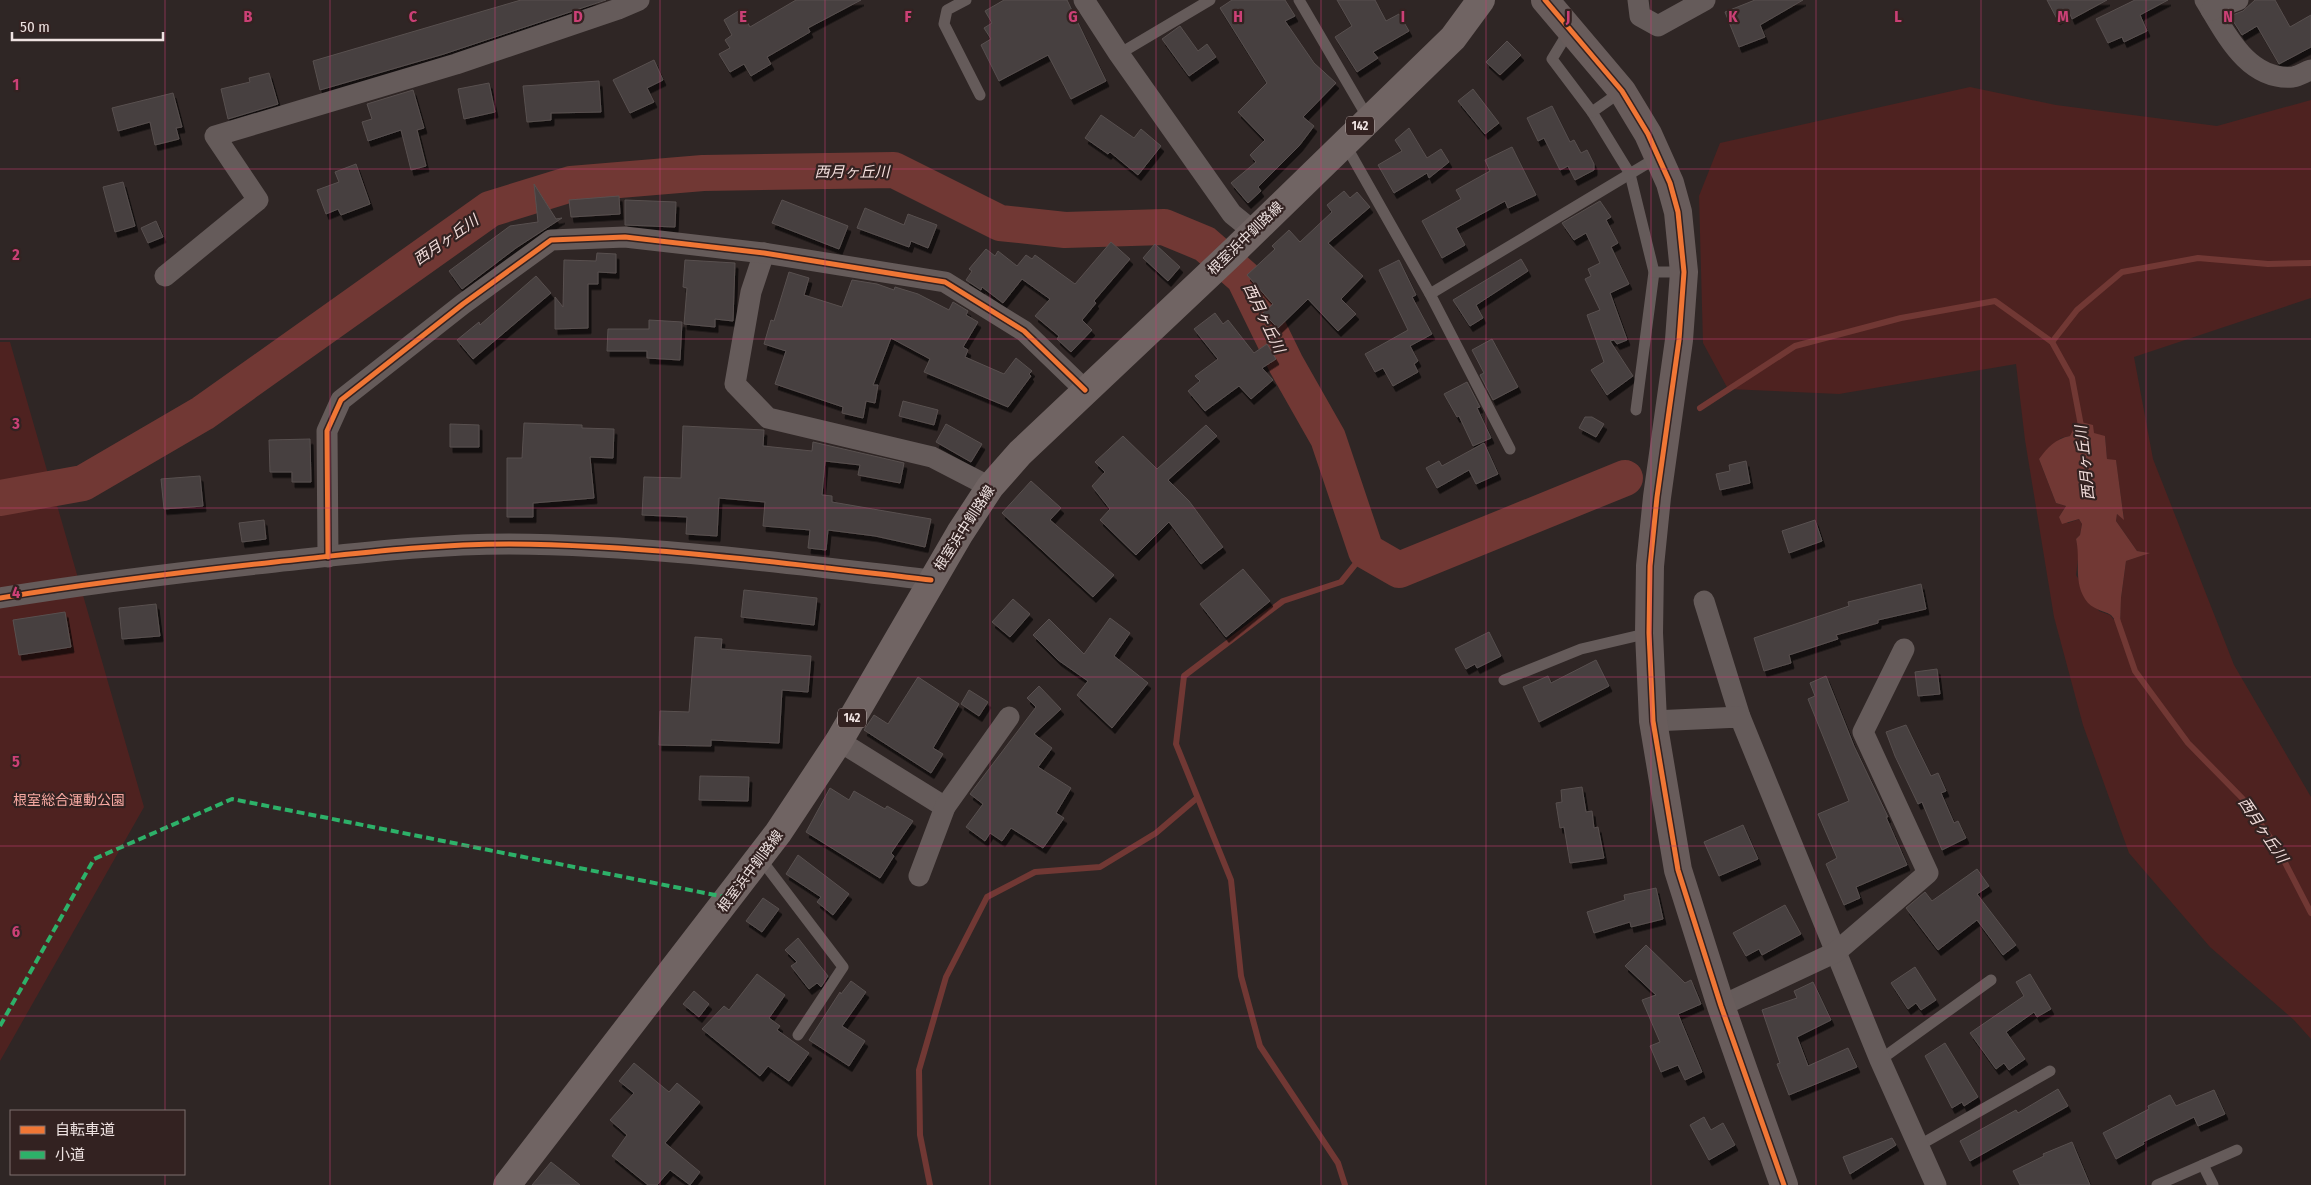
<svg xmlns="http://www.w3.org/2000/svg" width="2311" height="1185" viewBox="0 0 2311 1185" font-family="'Fira Sans Condensed','Noto Sans JP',sans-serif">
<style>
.green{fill:#4e2220;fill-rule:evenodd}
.water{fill:#713834}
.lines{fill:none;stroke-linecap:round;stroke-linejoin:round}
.stream{stroke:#713834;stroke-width:6}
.river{stroke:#713834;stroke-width:36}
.building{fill:#473f3f;stroke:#58504f;filter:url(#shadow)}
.lane{stroke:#655b5a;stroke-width:11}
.street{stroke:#655b5a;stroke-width:21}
.secondary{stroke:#685c5b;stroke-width:28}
.primary{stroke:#706463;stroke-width:28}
.quiet{stroke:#2db169;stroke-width:4;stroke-dasharray:8 4;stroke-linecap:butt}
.cycleway-casing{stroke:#332221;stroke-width:8}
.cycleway{stroke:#f07635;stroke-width:5}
.grid{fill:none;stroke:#cb4076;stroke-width:1;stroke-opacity:0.55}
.labels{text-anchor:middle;stroke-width:4.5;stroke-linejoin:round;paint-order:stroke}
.shield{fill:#332221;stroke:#b6a8a7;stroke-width:1}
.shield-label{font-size:12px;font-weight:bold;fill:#eee2e1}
.street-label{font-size:14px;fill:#eee2e1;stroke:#332221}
.park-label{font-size:14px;fill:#f7a9a2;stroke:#332221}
.water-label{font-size:15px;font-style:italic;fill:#f3dedc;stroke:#332221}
.grid-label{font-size:16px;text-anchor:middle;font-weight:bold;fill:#cb4076;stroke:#332221;stroke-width:4.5;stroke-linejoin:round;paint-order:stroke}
</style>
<defs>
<filter id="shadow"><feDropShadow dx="3" dy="5.5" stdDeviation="0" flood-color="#0009"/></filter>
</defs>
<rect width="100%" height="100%" fill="#2f2625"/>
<g class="green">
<path d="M1970,87L2056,105L2217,126L2311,100V298L2134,357L2153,459L2234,665L2311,797V1039L2294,1020L2210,947L2129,853L2083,725L2054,617L2025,440L2016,364L1839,394L1728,389L1703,343L1699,196L1720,143ZM2070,436H2105L2107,459L2116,461L2124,519L2117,514L2116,521L2137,551L2149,553L2126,561L2121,598L2120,627L2110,615L2099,611L2076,575L2079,552L2076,539L2080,535L2082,524L2079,519L2068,523L2059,517L2066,506L2056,503L2039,459L2061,438Z"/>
<polygon points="0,342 10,342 144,807 0,1061"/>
</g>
<path class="water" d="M2081,422L2093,425L2094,433L2105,436L2107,459L2116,460L2124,520L2117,514L2116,521L2137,551L2150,553L2126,561L2121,598L2120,628C2117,624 2114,618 2111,615C2103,610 2092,610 2085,599C2073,580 2081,560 2076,539L2080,535L2082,524L2079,519L2062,524L2059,517L2066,506L2056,503L2039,459C2048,447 2055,439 2070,436L2073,430Z"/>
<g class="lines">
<g class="stream">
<polyline points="2052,342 2077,310 2122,272 2198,258 2268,264 2311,263"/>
<polyline points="1700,408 1795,346 1901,318 1995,301 2052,342 2072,378 2082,431"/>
<polyline points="2117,619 2135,671 2188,743 2242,798 2277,847 2311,913"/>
<polyline points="930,1185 920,1135 919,1070 946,977 987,897 1035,872 1100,867 1156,833 1197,798"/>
<polyline points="1345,1185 1338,1163 1260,1046 1241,976 1231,880 1176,744 1184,676 1283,601 1341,582 1366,551"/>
</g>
<polyline class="river" points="0,498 83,483 203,413 490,209 571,184 703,173 894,170 1000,223 1065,230 1164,227 1205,244 1244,278 1286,364 1328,438 1366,551 1399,570 1625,478"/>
</g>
<g class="building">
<polygon points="521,0 606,0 444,54 320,90 313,61"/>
<polygon points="796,0 861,0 808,28 810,32 767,57 771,64 751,76 744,64 730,72 719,54 730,48 725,40 732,35 724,20 740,10 750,27"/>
<polygon points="1004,0 1067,0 1106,81 1071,99 1048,55 999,81 981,45 991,39 984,28 992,23 985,11"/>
<polygon points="1232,0 1285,0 1295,16 1285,21 1314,63 1336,83 1303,117 1314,126 1299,146 1258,187 1261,191 1248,203 1231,183 1256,162 1250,155 1265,140 1238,112 1267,83 1220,8"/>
<polygon points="1337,0 1375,0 1386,21 1399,14 1409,31 1373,52 1378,58 1357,72 1335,37 1352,26"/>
<polygon points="1755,0 1803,0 1760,25 1765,37 1739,47 1725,12"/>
<polygon points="2047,0 2107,0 2072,19 2069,12 2057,19"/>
<polygon points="2135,0 2168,0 2140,15 2147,31 2124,42 2122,37 2108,43 2096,19"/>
<polygon points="2255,0 2275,0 2290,27 2311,15 2311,47 2279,64 2257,26 2242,35 2230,16 2243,11"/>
<polygon points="1180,26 1198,51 1207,44 1216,57 1189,76 1162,39"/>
<polygon points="1507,41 1521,55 1500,75 1486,62"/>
<polygon points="654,60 663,80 647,88 654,102 630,113 613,80"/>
<polygon points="269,73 278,104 228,119 221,89 250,82 249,78"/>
<polygon points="599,81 601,112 551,113 551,120 527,122 523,86"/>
<polygon points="489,83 495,112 464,119 458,89"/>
<polygon points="1473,89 1499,123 1485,134 1458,101"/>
<polygon points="413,90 424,128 417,130 426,166 411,170 401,130 368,141 362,122 372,119 367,104"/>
<polygon points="173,93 182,127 176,128 179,139 155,145 150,122 118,131 112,108"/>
<polygon points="1552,106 1570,142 1574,140 1581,153 1587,150 1594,164 1594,170 1575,180 1568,166 1560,170 1544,138 1538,141 1527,118"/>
<polygon points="1101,115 1134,138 1141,129 1161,146 1138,175 1110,152 1108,154 1085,138"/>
<polygon points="1409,128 1427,158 1441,149 1449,162 1429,178 1427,173 1394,193 1378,165 1402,151 1395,140"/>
<polygon points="1512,147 1536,195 1508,208 1505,201 1456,228 1465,245 1442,258 1422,221 1461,199 1456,190 1490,171 1485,160"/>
<polygon points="356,164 370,204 341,215 338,209 326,214 317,190 339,182 335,172"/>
<polygon points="123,182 135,226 115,232 103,187"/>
<polygon points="534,184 556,219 562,218 516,248 462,289 449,271 510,226 538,222"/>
<polygon points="1344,191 1350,198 1357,192 1370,207 1328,243 1363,276 1341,299 1356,314 1338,331 1308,299 1278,328 1263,313 1273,304 1247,275 1275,249 1272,246 1289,230 1300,242 1332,212 1327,205"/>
<polygon points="619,196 620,214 571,217 569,200"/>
<polygon points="625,200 676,202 675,227 625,225"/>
<polygon points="782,200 848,226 839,249 772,223"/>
<polygon points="1600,201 1611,217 1606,220 1618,243 1611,247 1629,284 1610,293 1627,340 1617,344 1614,340 1610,341 1633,376 1607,395 1591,370 1604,362 1587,315 1600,310 1585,279 1591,276 1588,269 1600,263 1586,233 1574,240 1562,223"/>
<polygon points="865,208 904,225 908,214 937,225 928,248 911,241 909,247 857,228"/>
<polygon points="156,221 163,237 148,243 141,228"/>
<polygon points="1111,242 1130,259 1094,301 1096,303 1082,320 1092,330 1071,352 1057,339 1059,336 1035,316 1050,299 1022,279 1003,303 982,287 981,290 966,280 972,271 969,269 986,249 995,256 998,251 1017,266 1026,255 1032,259 1035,255 1075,284"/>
<polygon points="1155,244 1180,267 1168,281 1143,258"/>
<polygon points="597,253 616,254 616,273 598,272 598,284 588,284 588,328 555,329 555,297 563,307 564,260 596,261"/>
<polygon points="1521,259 1528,271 1476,305 1483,318 1470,326 1453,300"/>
<polygon points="685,260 735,263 733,321 715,319 715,327 684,324 687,288 683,287"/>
<polygon points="1399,260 1416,295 1412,297 1432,334 1410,346 1418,361 1414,364 1418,372 1393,386 1383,368 1375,372 1365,354 1408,330 1379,270"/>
<polygon points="789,272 809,278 804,295 842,307 852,280 877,284 894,290 895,287 918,294 949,310 953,302 968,311 966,315 978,322 963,347 968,350 965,357 1004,374 1016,358 1032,371 1029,374 1031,376 1008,407 924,372 930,359 891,338 873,385 878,385 875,403 866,401 863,418 842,413 843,407 775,384 786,351 764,344 771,320 774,321"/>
<polygon points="536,276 551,293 473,359 457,340 479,322 480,325"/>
<polygon points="1215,313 1223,324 1228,320 1254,353 1267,344 1276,359 1262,368 1273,380 1251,399 1239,386 1205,411 1188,391 1200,381 1195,376 1218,359 1194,329"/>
<polygon points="649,320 682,322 680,360 647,358 647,351 607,351 608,329 649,329"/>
<polygon points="1492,339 1518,387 1493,400 1480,375 1484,373 1472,350"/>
<polygon points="1467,382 1480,407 1477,408 1491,438 1473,446 1459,416 1457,417 1444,394"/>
<polygon points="903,401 938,410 934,425 899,416"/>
<polygon points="1585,417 1592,417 1604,424 1596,437 1579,428"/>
<polygon points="524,423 582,425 582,428 614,429 613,458 590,457 594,498 533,503 533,517 507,517 507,458 522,458"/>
<polygon points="450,424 479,425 479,447 450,447"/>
<polygon points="946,424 982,444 971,462 936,442"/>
<polygon points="1206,425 1217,436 1168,480 1189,501 1223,547 1201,564 1169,522 1136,555 1100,520 1110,509 1092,486 1105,472 1095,462 1123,436 1157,469"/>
<polygon points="683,426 764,430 763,446 812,451 813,442 904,463 900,483 858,475 860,465 825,461 822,495 832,496 832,502 931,519 925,547 875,536 828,530 826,550 808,548 810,530 763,526 765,502 719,498 717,536 686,534 687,517 642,515 644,477 681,478"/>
<polygon points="310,439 311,482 292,482 292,472 270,472 269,440"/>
<polygon points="1484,443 1498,474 1476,484 1469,470 1437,488 1426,468 1439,461 1442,466"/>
<polygon points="1746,461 1750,483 1720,490 1716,474 1730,471 1729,465"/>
<polygon points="200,476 203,506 164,509 161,479"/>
<polygon points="1031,481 1061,508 1050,520 1114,575 1093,597 1002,513"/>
<polygon points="264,520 266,539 242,542 239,523"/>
<polygon points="1815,520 1822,541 1789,553 1782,531"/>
<polygon points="1243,569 1270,601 1226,637 1200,604"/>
<polygon points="1921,584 1926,609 1878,620 1878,623 1836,635 1838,639 1789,655 1791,663 1764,671 1754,638 1849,606 1848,602"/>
<polygon points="744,590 817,598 814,625 741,617"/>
<polygon points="1013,599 1030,614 1010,637 992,622"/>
<polygon points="156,604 160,636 122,639 119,608"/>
<polygon points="65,612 71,647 19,655 13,620"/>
<polygon points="1110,618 1130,633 1114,656 1148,683 1112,728 1077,695 1088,681 1058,660 1033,635 1049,619 1084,654"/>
<polygon points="1489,632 1501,656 1477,668 1475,664 1466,669 1455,649"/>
<polygon points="695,637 722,639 721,649 811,656 808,692 782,690 779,743 711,740 711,746 659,745 660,711 689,712"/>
<polygon points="1596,660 1609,686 1539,722 1523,687 1548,676 1551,683"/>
<polygon points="1937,669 1940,694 1918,696 1915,672"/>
<polygon points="1826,676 1854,746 1888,817 1886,817 1907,865 1856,887 1860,898 1844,905 1826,864 1837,858 1818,814 1849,801 1808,699 1815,696 1810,683"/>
<polygon points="918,677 959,704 933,748 943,754 931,773 864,730 874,715 888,724"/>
<polygon points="1039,686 1061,709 1034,734 1052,748 1038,767 1071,788 1056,813 1064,818 1043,848 1011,828 1002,841 990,833 985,841 966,827 983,804 970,794 1036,707 1027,698"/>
<polygon points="969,690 988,702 979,716 961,704"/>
<polygon points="1906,725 1931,776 1938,773 1946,791 1941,793 1954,823 1958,821 1966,838 1942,850 1922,802 1918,804 1895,756 1886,732"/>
<polygon points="700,776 749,777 748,801 699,800"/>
<polygon points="1582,787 1586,812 1592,811 1594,828 1598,827 1604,858 1570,863 1564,827 1560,828 1556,803 1562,802 1561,790"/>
<polygon points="830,788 849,800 854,791 885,809 887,806 913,821 891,853 894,856 880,878 806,832"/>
<polygon points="1743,825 1758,859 1719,876 1704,842"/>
<polygon points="798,855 849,894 833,915 817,902 821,897 786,874"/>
<polygon points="1977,869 1989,886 1977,894 2016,945 2003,955 1977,920 1938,950 1906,908 1925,892 1932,901"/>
<polygon points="1656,888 1663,919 1631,927 1630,922 1594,933 1587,912 1625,900 1624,895"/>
<polygon points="763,898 779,909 762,932 746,921"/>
<polygon points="1785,905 1801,934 1762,955 1759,949 1746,956 1733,933"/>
<polygon points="798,938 828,976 821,987 817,983 809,989 791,966 797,962 785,950"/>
<polygon points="1646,945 1685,983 1691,980 1701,1004 1678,1014 1702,1072 1685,1080 1678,1065 1661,1072 1650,1046 1660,1042 1642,1000 1656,995 1625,966"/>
<polygon points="1915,967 1936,1000 1921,1010 1916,1003 1908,1009 1891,983"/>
<polygon points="757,974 785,995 769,1018 780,1026 777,1030 809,1053 789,1081 768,1066 760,1076 702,1029 724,1006 729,1010"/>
<polygon points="2030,974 2051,1009 2037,1017 2034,1012 2006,1032 2025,1059 2009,1070 2004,1063 1996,1069 1970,1033 2024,996 2016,982"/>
<polygon points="851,981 866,992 842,1026 865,1041 849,1066 809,1040 840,992 841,994"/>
<polygon points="1813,982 1831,1020 1797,1037 1808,1066 1848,1048 1857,1067 1789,1095 1777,1064 1780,1063 1762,1010 1797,998 1794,991"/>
<polygon points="694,991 709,1004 699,1017 683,1004"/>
<polygon points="1945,1043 1978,1097 1964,1106 1962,1102 1952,1108 1925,1056"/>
<polygon points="634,1063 669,1092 677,1083 700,1102 665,1143 700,1172 690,1185 670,1170 657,1185 648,1185 612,1156 627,1135 610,1120 634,1093 619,1081"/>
<polygon points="2058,1089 2068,1106 1970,1161 1960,1141 2016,1110 2018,1113"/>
<polygon points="2214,1090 2225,1114 2198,1126 2194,1117 2143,1142 2144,1144 2116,1159 2103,1133 2149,1109 2148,1106 2170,1095 2176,1106"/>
<polygon points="1704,1117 1711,1130 1723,1123 1735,1145 1709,1160 1690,1125"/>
<polygon points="1892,1138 1896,1145 1850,1174 1843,1157"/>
<polygon points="2072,1142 2090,1185 2020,1185 2013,1171 2044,1156 2043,1154"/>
<polygon points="551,1162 580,1185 532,1185"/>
</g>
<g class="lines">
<g class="lane">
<polyline points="966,0 947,10 944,24 980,95"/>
<polyline points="1299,0 1368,118"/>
<polyline points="1569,31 1552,59 1592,112 1630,174 1654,272 1636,410"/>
<polyline points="1119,54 1210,0"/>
<polyline points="1592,112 1622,91"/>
<polyline points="1345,144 1430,294 1510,449"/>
<polyline points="1654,272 1684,272"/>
<polyline points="1430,294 1658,157"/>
<polyline points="1504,680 1581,649 1649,633"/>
<polyline points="760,858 843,967 798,1035"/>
<polyline points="1880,1060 1991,980"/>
<polyline points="1918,1146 2050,1071"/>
<polyline points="2203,1165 2213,1185"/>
<polyline points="2157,1185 2237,1150"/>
</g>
<g class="street">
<polyline points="1084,0 1119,54 1232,214 1253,231"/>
<polyline points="1638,0 1640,16 1658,26 1705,0"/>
<path d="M2205,0C2225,32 2247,81 2293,77C2299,76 2305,72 2311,70"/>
<polyline points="2211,10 2238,0"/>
<polyline points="764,253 751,292 735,384 768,418 932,457 990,487"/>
<polyline points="165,276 258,200 215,136 456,64 618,9 639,0"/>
<polyline points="328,557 327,431 341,400 463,304 551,240 625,237 764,253 945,282 1024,331 1085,390"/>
<path d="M0,598C91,583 183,572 275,562C353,554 431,544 509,544C650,545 791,564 931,580"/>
<polyline points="1704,601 1740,717"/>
<polyline points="1653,721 1740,717 1880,1060 1936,1185"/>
<polyline points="839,741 945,807"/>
<polyline points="919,876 945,807 1009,717"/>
<polyline points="1721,1006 1836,952 1928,873 1863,732 1904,649"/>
</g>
<polyline class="secondary" points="1545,0 1622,91 1648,134 1670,183 1678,212 1684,272 1679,340 1657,497 1650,566 1649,633 1653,721 1678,870 1721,1006 1784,1185"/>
<polyline class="primary" points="507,1185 778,833 839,741 960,533 990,487 1020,453 1236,249 1453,38 1481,0"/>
<polyline class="quiet" points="0,1026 94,859 232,799 730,898"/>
<g class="cycleway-casing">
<g id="cycleway">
<polyline points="1545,0 1622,91 1648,134 1670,183 1678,212 1684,272 1679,340 1657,497 1650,566 1649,633 1653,721 1678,870 1721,1006 1784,1185"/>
<polyline points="328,557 327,431 341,400 463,304 551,240 625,237 764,253 945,282 1024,331 1085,390"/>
<path d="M0,598C91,583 183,572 275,562C353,554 431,544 509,544C650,545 791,564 931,580"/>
</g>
</g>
<use href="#cycleway" class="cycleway"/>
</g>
<path class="grid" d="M165,0V1111M330,0V1185M495,0V1185M660,0V1185M825,0V1185M990,0V1185M1156,0V1185M1321,0V1185M1486,0V1185M1651,0V1185M1816,0V1185M1981,0V1185M2146,0V1185M0,169H2311M0,339H2311M0,508H2311M0,677H2311M0,846H2311M0,1016H2311M165,1174V1185"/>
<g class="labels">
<g class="shield">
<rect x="1346" y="116.5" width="28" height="19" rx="4"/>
<rect x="838" y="708.5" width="28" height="19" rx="4"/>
</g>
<g class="shield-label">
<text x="1360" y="130">142</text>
<text x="852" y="722">142</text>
</g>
<g class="street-label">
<text transform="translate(1245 238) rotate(-44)" y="5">根室浜中釧路線</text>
<text transform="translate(964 528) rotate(-57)" y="5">根室浜中釧路線</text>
<text transform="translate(750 871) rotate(-53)" y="5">根室浜中釧路線</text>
</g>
<g class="park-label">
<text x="69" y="805">根室総合運動公園</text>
</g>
<g class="water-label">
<text x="852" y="177">西月ヶ丘川</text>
<text transform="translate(446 240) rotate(-35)" y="5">西月ヶ丘川</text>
<text transform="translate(1264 318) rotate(64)" y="5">西月ヶ丘川</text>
<text transform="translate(2085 463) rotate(-96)" y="5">西月ヶ丘川</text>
<text transform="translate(2263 830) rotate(56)" y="5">西月ヶ丘川</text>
</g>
</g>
<g class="grid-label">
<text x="248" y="22">B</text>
<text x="413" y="22">C</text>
<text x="578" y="22">D</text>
<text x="743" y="22">E</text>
<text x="908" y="22">F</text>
<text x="1073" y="22">G</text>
<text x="1238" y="22">H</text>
<text x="1403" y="22">I</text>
<text x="1568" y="22">J</text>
<text x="1733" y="22">K</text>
<text x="1898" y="22">L</text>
<text x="2063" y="22">M</text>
<text x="2228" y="22">N</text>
<text x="16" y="90">1</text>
<text x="16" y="260">2</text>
<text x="16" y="429">3</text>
<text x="16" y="598">4</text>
<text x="16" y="767">5</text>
<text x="16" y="937">6</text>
</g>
<rect x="10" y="1110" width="175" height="65" fill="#332221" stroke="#7e6f6e"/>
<rect x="20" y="1126" width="25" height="8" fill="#f07635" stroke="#7e6f6e"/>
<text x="55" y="1135" font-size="15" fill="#eee2e1">自転車道</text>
<rect x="20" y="1151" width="25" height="8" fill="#2db169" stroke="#7e6f6e"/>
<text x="55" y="1160" font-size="15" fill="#eee2e1">小道</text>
<path d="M12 32v8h151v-8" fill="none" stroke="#eee2e1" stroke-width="2.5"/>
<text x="20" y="32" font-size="15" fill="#eee2e1" stroke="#332221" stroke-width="4" paint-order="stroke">50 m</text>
</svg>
